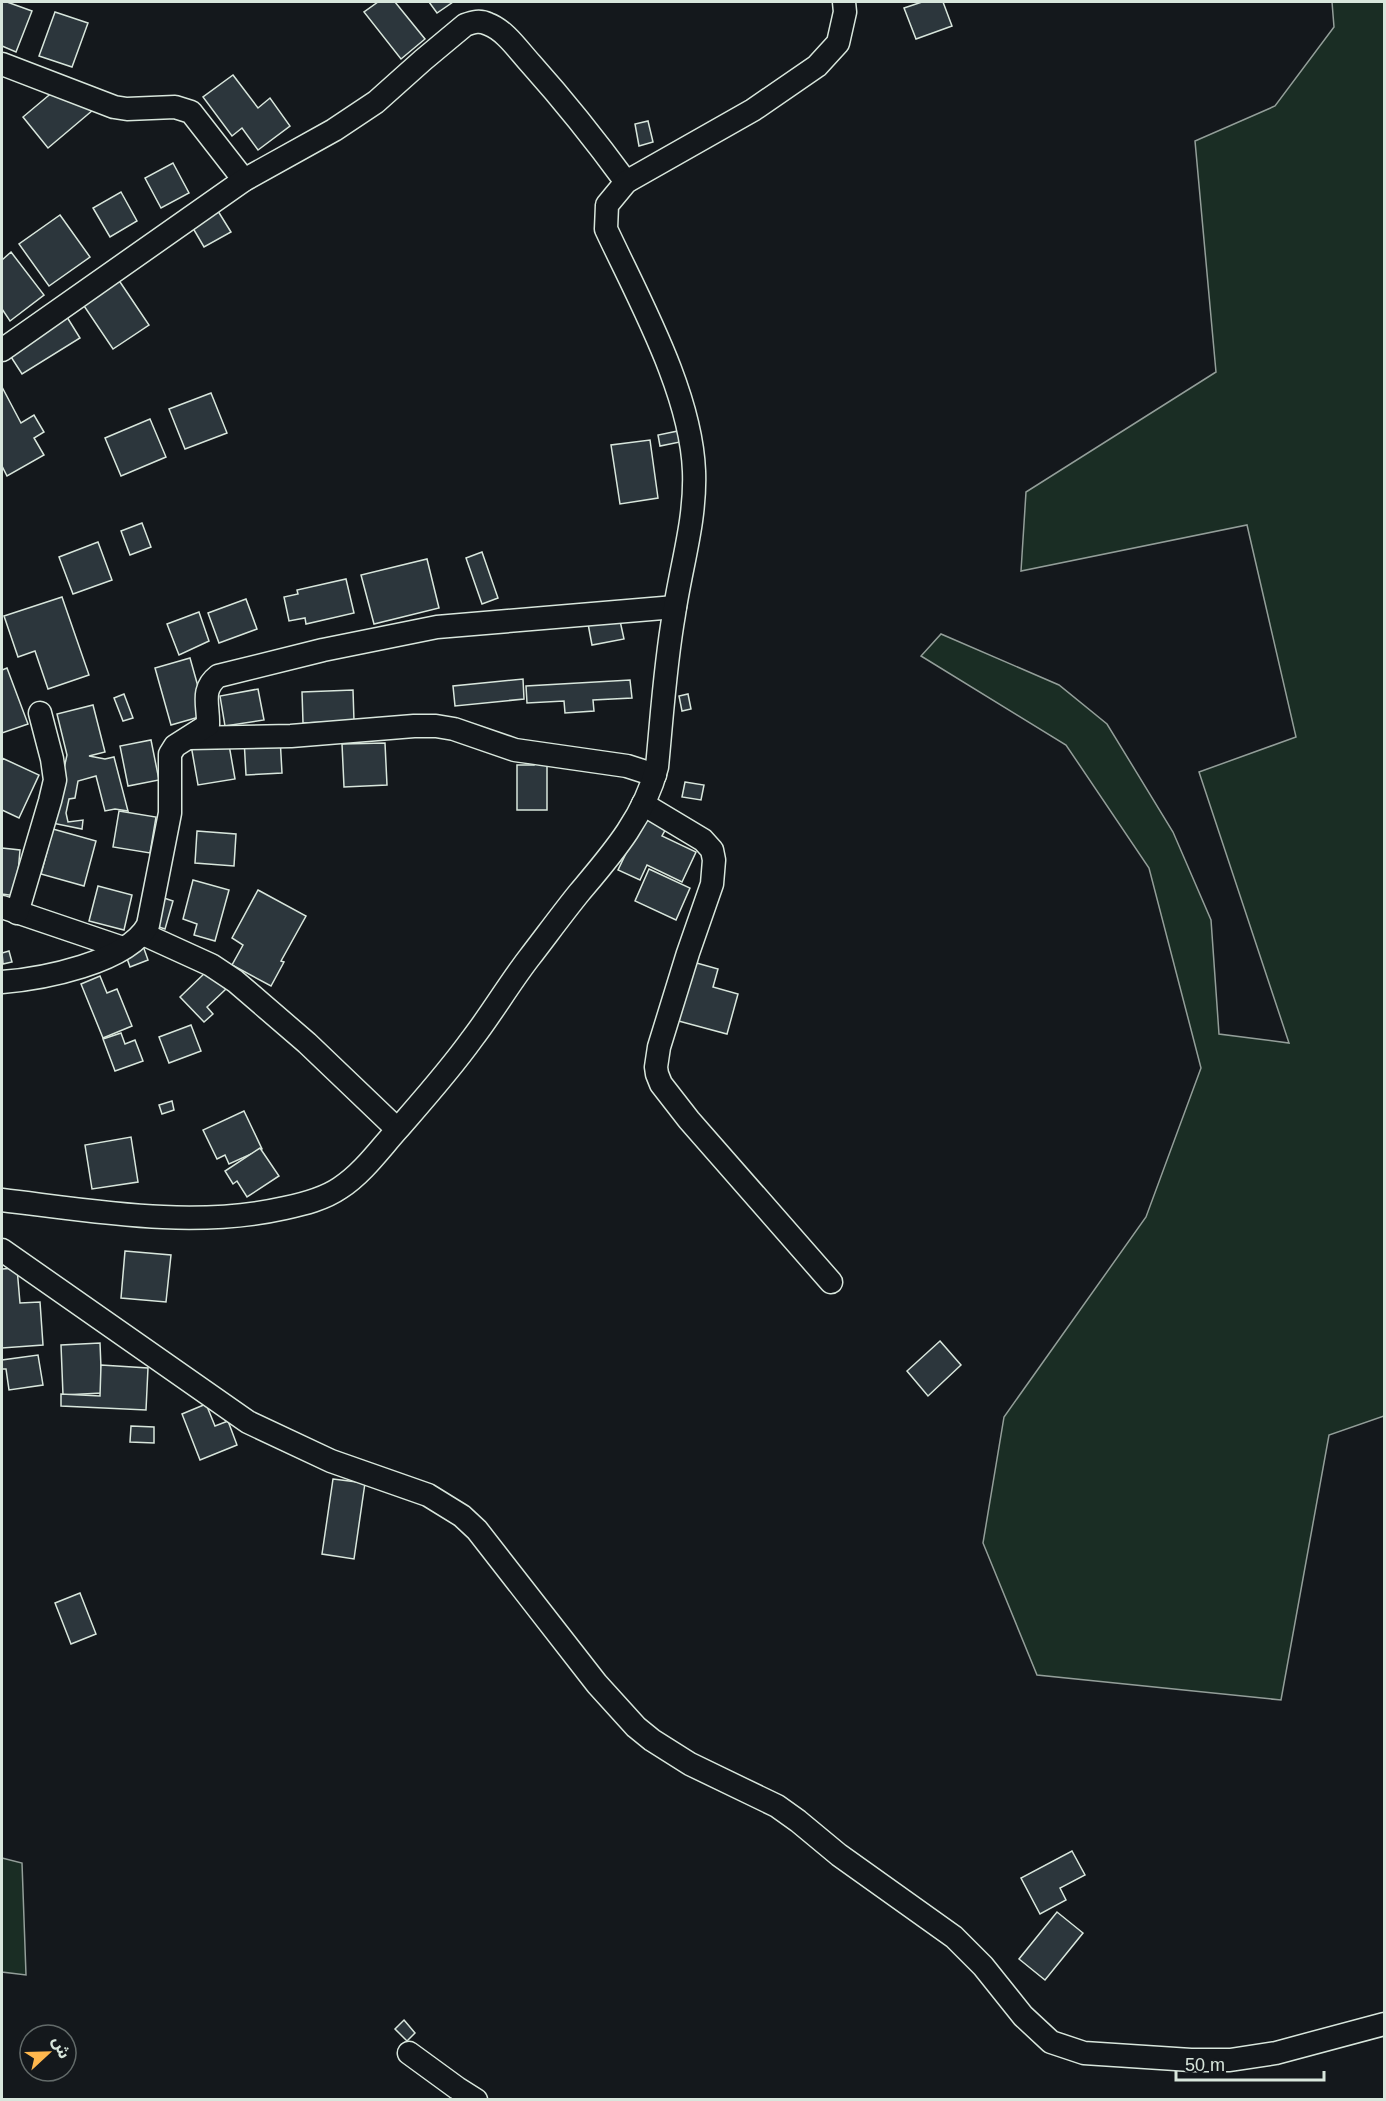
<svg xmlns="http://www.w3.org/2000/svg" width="1386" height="2101" viewBox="0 0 1386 2101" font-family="Helvetica,'Noto Sans Arabic',sans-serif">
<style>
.green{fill:#1a2d24;stroke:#939e99;stroke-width:1.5}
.building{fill:#2c363c;stroke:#d8e6dc;stroke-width:1.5}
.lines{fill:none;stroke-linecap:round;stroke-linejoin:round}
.minor-casing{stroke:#d8e6dc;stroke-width:25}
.minor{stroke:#14181c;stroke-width:22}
</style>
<rect width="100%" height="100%" fill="#14181c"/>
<g class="green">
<polygon points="1332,2 1384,2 1384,1416 1329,1435 1281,1700 1037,1675 983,1543 1004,1417 1146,1217 1201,1068 1149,868 1066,745 921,656 941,634 1059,685 1107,724 1173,832 1211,920 1219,1034 1289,1043 1199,772 1296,737 1247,525 1021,571 1026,492 1216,372 1195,141 1275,106 1334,27"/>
<polygon points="2,1858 22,1863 26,1975 2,1972"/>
</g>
<g class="building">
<polygon points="2,2 7,2 32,11 16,52 2,46"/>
<polygon points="378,2 395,2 425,39 401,59 364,12"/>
<polygon points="429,2 453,2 437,13"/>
<polygon points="922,2 943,2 952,26 916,39 904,8"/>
<polygon points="55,12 88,23 72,67 39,56"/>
<polygon points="233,75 258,108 270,98 290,126 258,150 242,128 232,136 203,97"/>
<polygon points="67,80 93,110 48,148 23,117"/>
<polygon points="648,121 653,142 639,146 635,124"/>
<polygon points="173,163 189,193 161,208 145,178"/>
<polygon points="121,192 137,221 110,237 93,208"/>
<polygon points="213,203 231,232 204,247 187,218"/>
<polygon points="60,215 90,257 49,286 19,244"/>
<polygon points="11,252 44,295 10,321 2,309 2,260"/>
<polygon points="114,273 149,325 113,349 78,297"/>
<polygon points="62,309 80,338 22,374 4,346"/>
<polygon points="2,387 21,423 34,415 44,432 34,438 44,455 7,476 2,466"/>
<polygon points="211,393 227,433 185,449 169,409"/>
<polygon points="150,419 166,457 121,476 105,438"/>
<polygon points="678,431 680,442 660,446 658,435"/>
<polygon points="650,440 658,498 620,504 611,445"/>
<polygon points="142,523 151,547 130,555 121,531"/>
<polygon points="98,542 112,580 73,594 59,557"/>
<polygon points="482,552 498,598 482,604 466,558"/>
<polygon points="427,559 439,608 374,624 361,575"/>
<polygon points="346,579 354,613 306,624 305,618 289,621 284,597 298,594 297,590"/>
<polygon points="62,597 89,675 48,689 35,651 18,657 4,616"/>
<polygon points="246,599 257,629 219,643 208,613"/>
<polygon points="617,607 624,639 592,645 586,613"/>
<polygon points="199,612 209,641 179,655 167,624"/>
<polygon points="190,658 206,715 171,725 155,668"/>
<polygon points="7,668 28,724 2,733 2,670"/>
<polygon points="523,679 524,699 455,706 453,686"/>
<polygon points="630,680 632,698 593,700 594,711 565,713 564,701 527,703 526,686"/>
<polygon points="258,689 264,720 225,726 220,696"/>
<polygon points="353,690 354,721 303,723 302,692"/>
<polygon points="124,694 133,718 123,721 114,698"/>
<polygon points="688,694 691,709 682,711 679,696"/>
<polygon points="93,705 105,752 89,756 105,759 114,757 128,811 115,809 105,811 96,776 78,781 75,798 69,799 66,813 68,822 83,820 82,829 52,823 67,755 57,714"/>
<polygon points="280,737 282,773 246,775 244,739"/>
<polygon points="228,739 235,779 198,785 191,745"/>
<polygon points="151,740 159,780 128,786 120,746"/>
<polygon points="385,743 387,785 344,787 342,744"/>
<polygon points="534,755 547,756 547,810 517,810 517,765 534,765"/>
<polygon points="2,758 39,775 19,818 2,810"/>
<polygon points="685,782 704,785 701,800 682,797"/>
<polygon points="119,811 156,817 150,853 113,847"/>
<polygon points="646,812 669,823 662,836 696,852 682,882 647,865 640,880 618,870"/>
<polygon points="53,829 96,841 84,886 41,874"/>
<polygon points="197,831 236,834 234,866 195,863"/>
<polygon points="2,848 20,850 16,896 2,894"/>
<polygon points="649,869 690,888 676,920 635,901"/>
<polygon points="193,880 229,890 215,941 194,935 197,924 183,919"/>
<polygon points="98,886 132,895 124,930 89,921"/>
<polygon points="258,890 306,916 281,961 284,962 271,986 232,965 243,945 232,938"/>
<polygon points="158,896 173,901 165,929 150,924"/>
<polygon points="142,943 148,960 130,967 124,950"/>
<polygon points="9,951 12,962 3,964 2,953"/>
<polygon points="686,960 718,969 713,987 738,994 727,1034 671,1019"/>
<polygon points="208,970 226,989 207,1007 213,1014 204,1022 180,997"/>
<polygon points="100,976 107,993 117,989 132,1026 103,1038 81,984"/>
<polygon points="191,1025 201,1051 169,1063 159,1037"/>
<polygon points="121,1033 125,1044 135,1040 143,1061 115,1071 103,1039"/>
<polygon points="172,1101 174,1110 162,1114 159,1105"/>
<polygon points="244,1111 262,1149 229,1164 225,1155 217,1159 203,1130"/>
<polygon points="131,1137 138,1182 92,1189 85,1145"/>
<polygon points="260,1148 279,1176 247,1197 237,1181 233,1184 225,1171"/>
<polygon points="125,1251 171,1255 166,1302 121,1298"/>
<polygon points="17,1268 20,1303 40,1302 43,1345 2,1348 2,1269"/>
<polygon points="940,1341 961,1365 928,1396 907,1371"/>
<polygon points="100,1343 102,1393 63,1395 61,1345"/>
<polygon points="38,1355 43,1385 9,1390 6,1369 2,1369 2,1360"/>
<polygon points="101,1365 148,1368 146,1410 61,1406 61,1394 100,1396"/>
<polygon points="206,1404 215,1426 228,1421 237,1445 200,1460 182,1414"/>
<polygon points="131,1426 154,1427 154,1443 130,1442"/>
<polygon points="333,1479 365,1483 354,1559 322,1554"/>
<polygon points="80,1593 96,1634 71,1644 55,1603"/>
<polygon points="1072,1851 1085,1875 1060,1888 1066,1900 1040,1914 1021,1878"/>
<polygon points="1057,1912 1083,1933 1045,1980 1019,1959"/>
<polygon points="404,2020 415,2033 407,2041 395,2029"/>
</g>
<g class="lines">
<g class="minor-casing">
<g id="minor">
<polyline points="2,64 114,107 127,109 175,107 191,112 244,180"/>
<path d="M2,350L244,180L334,130L376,102L423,60L465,25C473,22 480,20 488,24C505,30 519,51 531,64C565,102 596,141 626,182"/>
<polyline points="189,738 291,736 414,726 436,726 454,729 515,750 627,766 655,775"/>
<polyline points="643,804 703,840 712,850 714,860 712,884 688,953 659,1047 656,1067 657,1074 661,1084 689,1120 831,1282"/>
<polyline points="2,907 123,948"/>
<polyline points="17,913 50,801 55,780 52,759 40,713"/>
<polyline points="143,934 211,965 235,981 307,1043 397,1129"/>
<path d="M2,982C41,979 127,963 148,925L170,813V754L175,746L208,725C209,706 200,690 218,676L323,650L437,627L675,607"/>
<path d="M2,1200C94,1211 192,1229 285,1208C304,1204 324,1199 340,1188C362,1174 380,1149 397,1130C423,1100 449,1071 472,1039C492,1013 509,984 529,958C546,936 562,914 579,893C611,855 644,818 657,767C662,716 665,665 674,614C681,566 696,520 694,471C691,392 639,300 606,229L607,205L626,182L753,110L817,66L838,43L845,12L844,2"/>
<polyline points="2,1250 248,1422 331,1461 428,1495 462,1516 477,1530 597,1684 636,1727 652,1740 690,1764 777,1806 798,1821 839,1855 954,1937 983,1966 1023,2016 1051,2042 1084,2053 1191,2060 1230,2060 1276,2053 1384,2024"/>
<polyline points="409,2053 457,2088 476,2100"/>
</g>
</g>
<use href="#minor" class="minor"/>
</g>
<rect width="1386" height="2101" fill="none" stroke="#d8e6dc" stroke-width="6"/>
<g transform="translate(48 2053) rotate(68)"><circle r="28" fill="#14181c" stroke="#626a69" stroke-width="1.5"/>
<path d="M0-4.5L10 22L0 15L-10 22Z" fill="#ffb74d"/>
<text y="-9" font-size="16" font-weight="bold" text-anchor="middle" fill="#d8e6dc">ش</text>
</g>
<path d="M1176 2071v9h148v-9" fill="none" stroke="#d8e6dc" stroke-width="3"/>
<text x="1185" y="2071" font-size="18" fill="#d8e6dc" stroke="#14181c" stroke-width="4.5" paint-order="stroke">50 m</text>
</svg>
